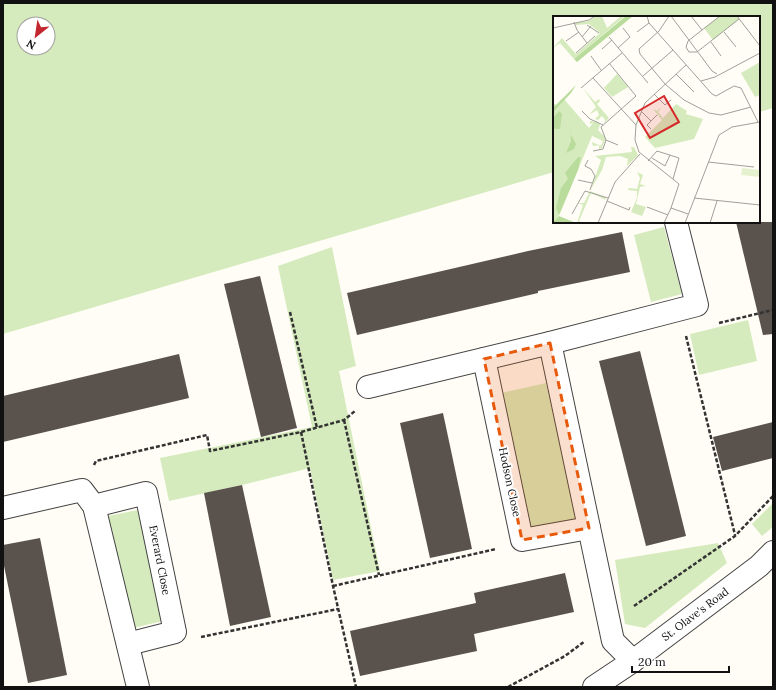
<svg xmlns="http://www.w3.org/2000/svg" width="776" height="690" viewBox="0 0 776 690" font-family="Lora,serif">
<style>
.green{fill:#d5ebbd;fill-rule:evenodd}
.building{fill:#5a524d}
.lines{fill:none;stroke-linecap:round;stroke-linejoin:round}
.minor-casing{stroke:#444;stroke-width:24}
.path{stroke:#333;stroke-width:2.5;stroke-dasharray:4 2;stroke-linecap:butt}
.minor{stroke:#fff;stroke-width:22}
.marked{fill:#e8590c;fill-opacity:0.2;stroke:#e8590c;stroke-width:3;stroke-dasharray:8 5;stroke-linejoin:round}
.labels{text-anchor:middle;stroke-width:4;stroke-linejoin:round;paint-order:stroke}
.street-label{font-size:11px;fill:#111;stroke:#fff}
.inset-road{fill:none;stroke:#a09f9a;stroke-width:1}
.view{fill:#d62828;fill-opacity:0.15;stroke:#d62828;stroke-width:2}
.inset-edge{fill:none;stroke:#111;stroke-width:2}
</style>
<rect width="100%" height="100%" fill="#fffdf5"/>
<g class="green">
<path d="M3,3H773V108L759,112V17H554V172L3,334ZM24,24H48V48H24Z"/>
<polygon points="664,227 682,294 651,302 634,235"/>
<polygon points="332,247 356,366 339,371 380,571 333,580 310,468 242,485 169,501 160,458 312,427 278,266"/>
<polygon points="748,320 757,361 699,375 690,334"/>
<polygon points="546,383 577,520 532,530 501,393"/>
<polygon points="773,503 773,527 762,536 752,524"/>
<polygon points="138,510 163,621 133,628 108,516"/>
<polygon points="718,543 727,563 645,628 625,624 615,560"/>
</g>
<g class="building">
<polygon points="736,222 773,222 773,334 763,335"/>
<polygon points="622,232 630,272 538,291 538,293 357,335 347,293 528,251"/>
<polygon points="260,276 297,428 261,437 224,284"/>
<polygon points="640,351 686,536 646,546 599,361"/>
<polygon points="179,354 189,398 3,442 3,396"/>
<polygon points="443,413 472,549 430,558 400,423"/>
<polygon points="773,422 773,458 722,471 713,437"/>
<polygon points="242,485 271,617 230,626 204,493"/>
<polygon points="40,538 67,675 28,683 3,561 3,545"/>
<polygon points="565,573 574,612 474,634 477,651 360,676 350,631 476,603 474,593"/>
</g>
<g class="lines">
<g class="minor-casing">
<g id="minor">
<polyline points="550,343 613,641 633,661"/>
<polyline points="484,359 522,540 589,528"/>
<polyline points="368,387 550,343 697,305 676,222"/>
<polyline points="94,506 146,493 175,632 128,644"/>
<polyline points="3,508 82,490 94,506 138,687"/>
<polyline points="594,687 633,661 759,566 773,552"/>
</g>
</g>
<g class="path">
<polyline points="290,312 317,428"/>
<polyline points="719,323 773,310"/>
<polyline points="686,336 735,535"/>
<polyline points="344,420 379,575"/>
<polyline points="301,432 333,586 356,687"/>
<polyline points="94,465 96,461 207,435 210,451 301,432 344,420 355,411"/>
<polyline points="333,586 496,549"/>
<polyline points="634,606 735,536 773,496"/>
<polyline points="201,637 338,609"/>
<polyline points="508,687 565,656 585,641"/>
</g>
<use href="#minor" class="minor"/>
</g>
<path class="marked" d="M550,343L589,528L522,540L484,359Z"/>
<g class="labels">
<g class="street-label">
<text transform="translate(510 482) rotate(78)" y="4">Hodson Close</text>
<text transform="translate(160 560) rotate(79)" y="4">Everard Close</text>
<text transform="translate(695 614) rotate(-37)" y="4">St. Olave's Road</text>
</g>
</g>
<g transform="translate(553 16)">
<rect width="207" height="207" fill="#fffdf5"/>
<path d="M43,0H49L54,12L68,0H72L21,43L7,27L0,32L9,22L23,38L47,17L36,8L23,9L22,7L36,5ZM167,0H184L186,3L160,24L151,12ZM207,46V79L202,81L188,57ZM64,58L75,71L59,81L51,72ZM30,72L42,86L46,83L47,85L44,88L56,102L51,107L52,104L49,100L45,104L42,103L46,99L44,94L36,99L43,91ZM10,82L36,112L40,107L37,108V105L45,106L47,109L45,114L53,122L49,132L46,133V129L40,130L39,126L48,130L50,125L39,120L3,207H0V87L3,89ZM123,88L134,95L133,98L150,103L141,123L102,132L92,121L109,104L100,93L104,95L109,91L105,96L110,102ZM78,131H81L85,139L74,150L75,143L67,140L53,141L49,154L38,173L48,144L42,140L79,136ZM84,156L90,159L87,168L93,170L87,171L83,188L93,191L89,200L78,196L84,182V175L75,174L76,172L84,173L87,162ZM37,175L52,181L53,184L38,177L26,205L30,207H24L30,189L25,187H31Z" fill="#d5ebbd"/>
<path d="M73,0H80L24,46L21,43ZM23,69L18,77L0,96V92ZM6,95L9,98L7,113H3L0,112V102ZM17,106L18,119L23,128L21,133L13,137L18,125ZM25,141H28L25,154L6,199L3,192L8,172L15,163L12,157ZM6,200L23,207H0Z" fill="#b9dc9c"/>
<path d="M189,152L207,154V161L188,159Z" fill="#e6f2cf"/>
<path class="inset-road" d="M94,0L96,7L159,78L163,80L181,70L188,72L205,106M116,0L106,15L86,33L87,38L112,68L131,84L156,97L168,99L198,91M118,0L159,55L164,58M138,0L149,14M167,0L135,25L133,31L136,36H144L186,3M184,0L207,30M21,6L24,14L34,27M34,9L46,17M0,12L36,4L42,0M84,16L96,7M171,16L183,31M29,21L38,10M56,21L95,67M13,25L26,16M158,26L168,40M65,32L77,21L70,12M49,33L59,24M23,37L42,20M38,40L48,54M56,47L83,80L48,111L53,124L65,129M123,58L141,76M90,60L120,34M40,62L83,109M148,65L162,61L207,37M28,72L69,37M101,78L112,89L118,84M29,95L37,103L50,109M88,95L98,105M98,113L94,109L104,99M40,135L50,133L53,124M99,142L112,150L117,139M35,144L32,150L38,153L42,160L37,174M95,145L104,135L126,142L120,163M155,146L201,151M25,164L39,167M141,182L207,189M54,185L76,194L77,191M94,191L115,199M118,192L126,168L86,136L82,124L83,109L92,87L133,49M19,198L32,175L55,182M45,207L62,166L87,138M111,207L118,192L135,198M132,207L166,119L179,111L207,106M157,207L164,185"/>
<path class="view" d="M111,80L126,106L97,122L82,97Z"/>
<rect width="207" height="207" class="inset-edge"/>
</g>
<rect width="776" height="690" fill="none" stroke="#111111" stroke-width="8"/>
<g transform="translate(36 36) rotate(210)"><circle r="19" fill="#ffffff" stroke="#a0a0a0"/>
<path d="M0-3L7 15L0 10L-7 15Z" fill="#c4262e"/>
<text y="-6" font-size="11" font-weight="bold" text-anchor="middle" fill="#111111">N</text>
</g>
<path d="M632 666v6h97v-6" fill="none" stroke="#111111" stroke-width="2"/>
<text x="638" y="666" font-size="12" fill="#111111" stroke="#ffffff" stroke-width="3" paint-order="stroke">20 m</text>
</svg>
